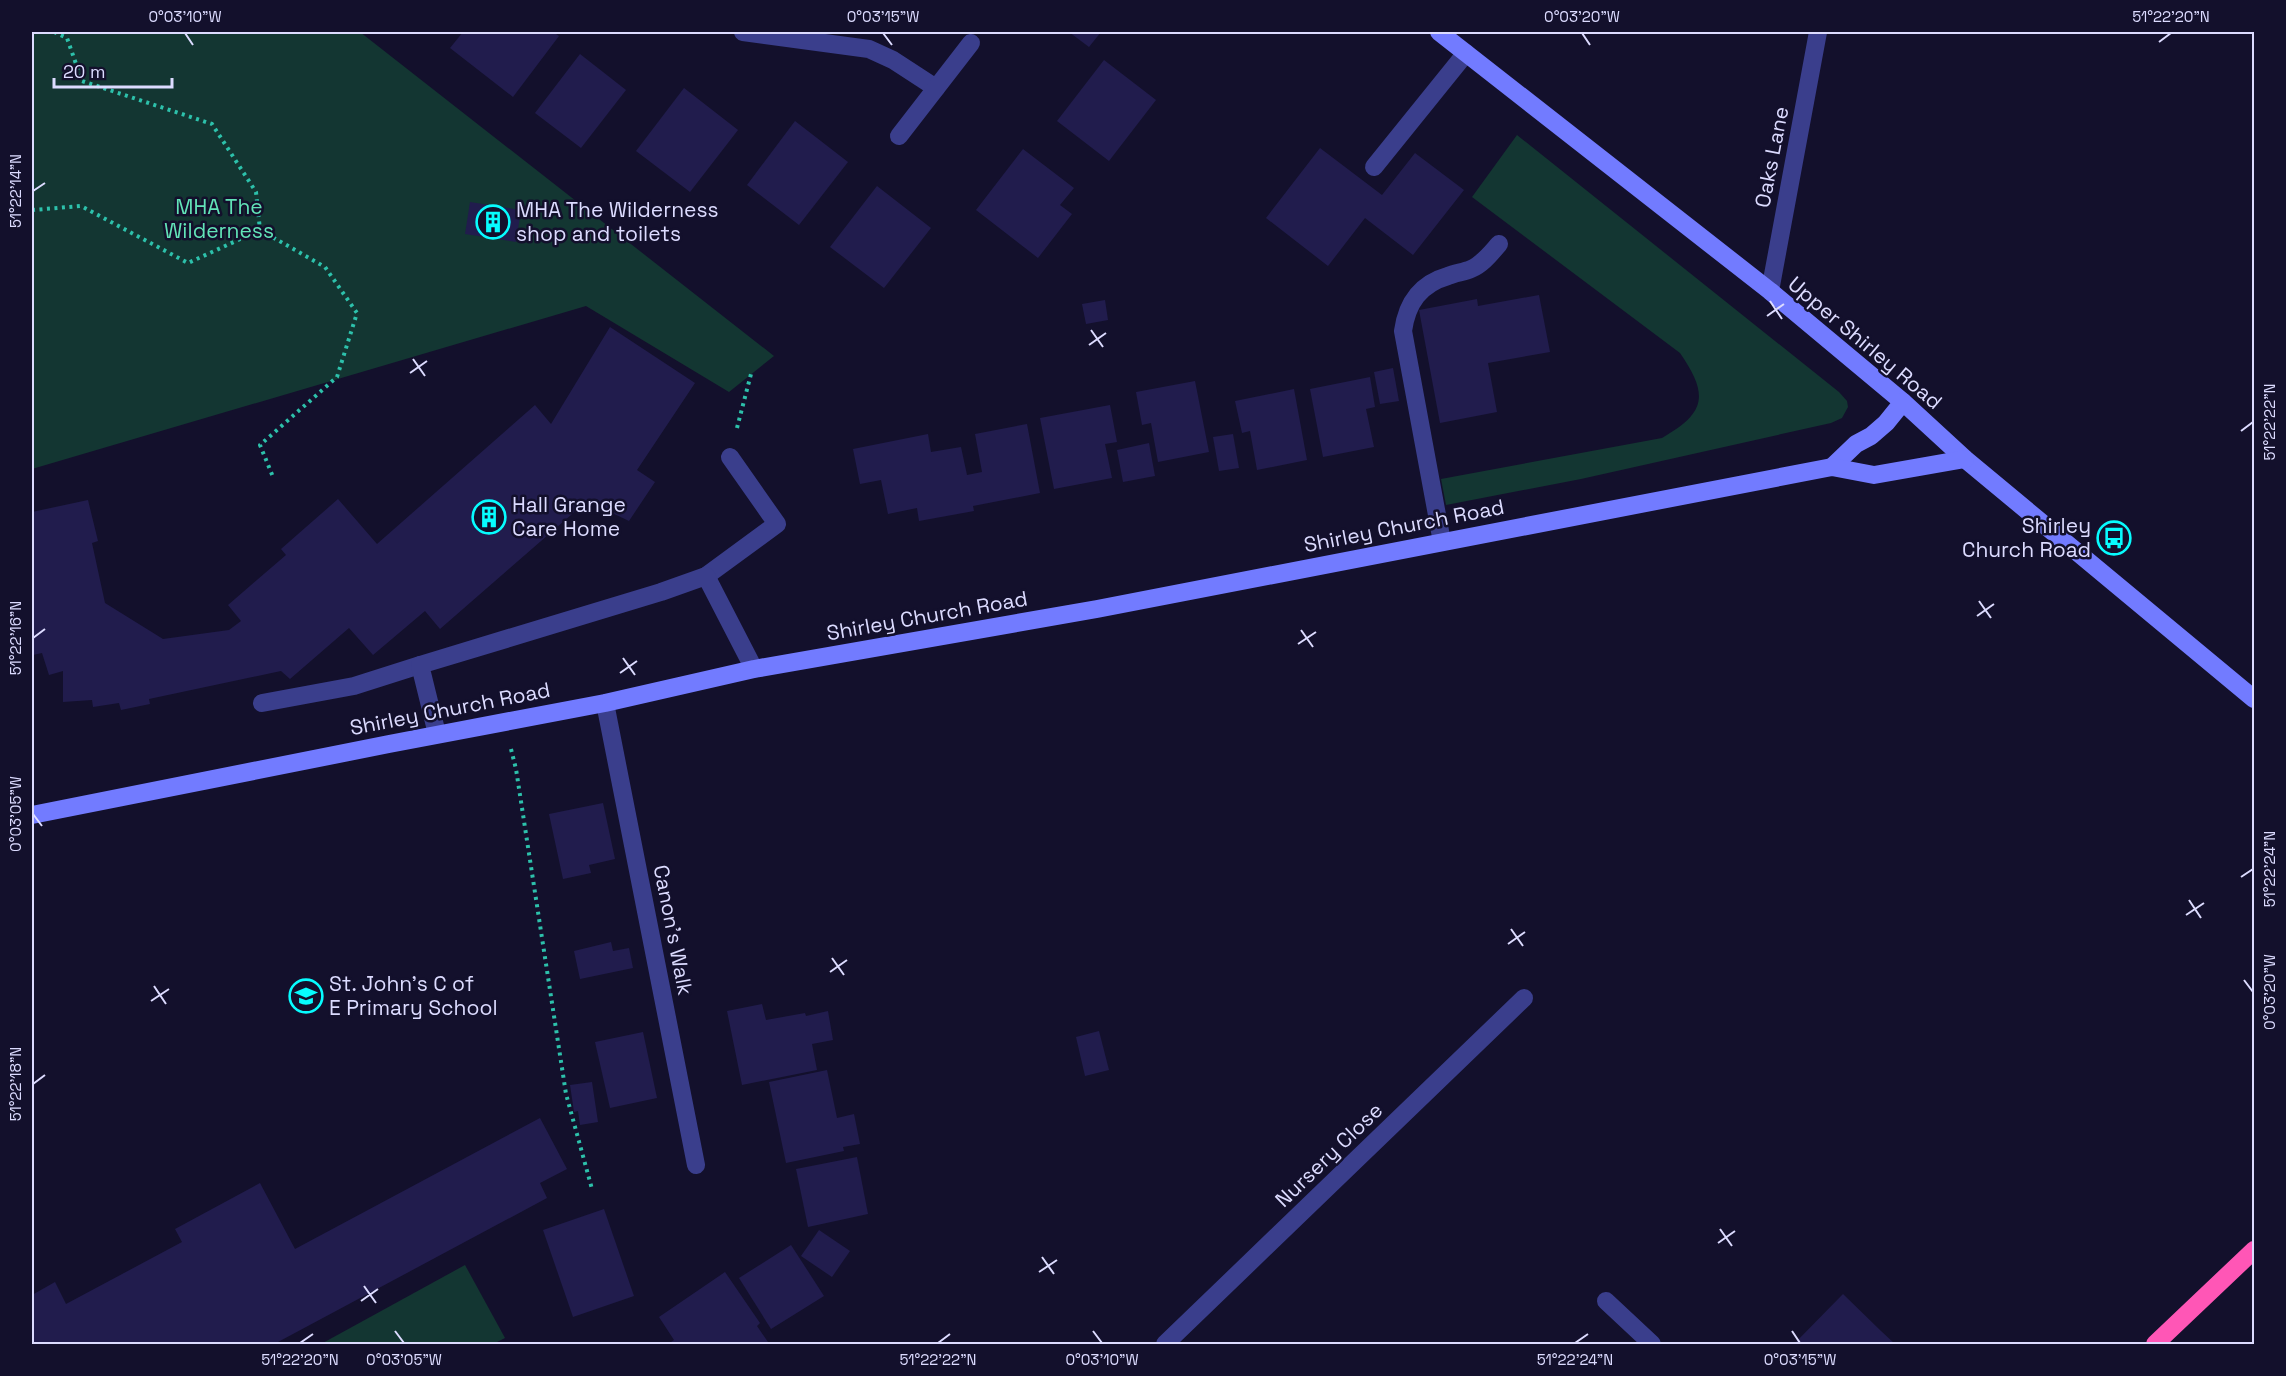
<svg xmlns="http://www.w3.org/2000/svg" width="2286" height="1376" viewBox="0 0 2286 1376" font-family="'Space Grotesk',sans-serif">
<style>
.green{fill:#133632}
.building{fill:#211c4d}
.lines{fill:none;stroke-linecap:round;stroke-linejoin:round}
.path{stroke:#2dc1ab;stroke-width:4;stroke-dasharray:3 4.5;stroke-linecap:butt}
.lane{stroke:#3a3e8c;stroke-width:18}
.street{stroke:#3a3e8c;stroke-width:18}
.secondary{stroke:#727bff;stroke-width:18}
.highway{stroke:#ff56b6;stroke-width:18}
.ticks{fill:none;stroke:#dcdbff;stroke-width:2}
.labels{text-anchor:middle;stroke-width:5;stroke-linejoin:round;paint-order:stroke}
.street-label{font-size:21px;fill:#dcdbff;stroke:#13102c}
.park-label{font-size:21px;fill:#62e4b8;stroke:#13102c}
.poi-label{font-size:21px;fill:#dcdbff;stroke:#13102c;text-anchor:start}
.neatline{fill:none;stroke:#dcdbff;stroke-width:2}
.ticks-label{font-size:15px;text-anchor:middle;fill:#dcdbff}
</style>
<rect width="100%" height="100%" fill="#13102c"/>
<g class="green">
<polygon points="32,32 360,32 774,356 729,392 586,306 32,469"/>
<path d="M1517,135L1839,392L1847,401L1848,407L1842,418L1831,423L1581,479L1446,505L1441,479L1662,438C1706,413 1709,395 1680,353L1472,197Z"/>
<polygon points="465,1265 505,1338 493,1344 321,1344"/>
</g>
<g class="building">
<polygon points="463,32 553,32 559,36 513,97 450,48"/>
<polygon points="1069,32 1101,32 1089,47"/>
<polygon points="580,54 626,90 581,148 535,113"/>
<polygon points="1104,60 1156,100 1109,161 1057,121"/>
<polygon points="684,88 738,130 690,192 636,151"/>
<polygon points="795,121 848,162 799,225 747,185"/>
<polygon points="1320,148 1382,195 1415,153 1464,190 1413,255 1365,218 1328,266 1266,218"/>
<polygon points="1023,149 1074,188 1060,205 1072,214 1038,258 976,210"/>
<polygon points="877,186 931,228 884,288 830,247"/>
<polygon points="470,202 521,210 516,242 465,234"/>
<polygon points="1539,295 1550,352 1488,363 1497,412 1440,423 1419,310 1477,299 1478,306"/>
<polygon points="1105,300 1108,320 1086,324 1082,304"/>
<polygon points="610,327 695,383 637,470 655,482 629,521 587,501 440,629 425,611 373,655 349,628 290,679 281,671 149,699 150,704 121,710 119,703 93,707 92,700 63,702 63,671 49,675 42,653 33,655 32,512 88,500 98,541 92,543 105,603 163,639 229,630 241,621 228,605 286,555 281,549 338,499 377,544 535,405 551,424"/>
<polygon points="1393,368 1399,401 1380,404 1374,372"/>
<polygon points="1370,377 1375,407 1366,409 1374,447 1323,457 1310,389"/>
<polygon points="1195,381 1209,452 1158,462 1151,423 1142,425 1136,392"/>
<polygon points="1294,389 1307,460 1257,470 1250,431 1242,433 1235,401"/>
<polygon points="1110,405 1117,442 1105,444 1112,478 1054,489 1040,418"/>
<polygon points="1027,424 1040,493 973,506 974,511 919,521 917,508 888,514 881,480 860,484 853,449 928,434 931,452 961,447 967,475 982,472 975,434"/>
<polygon points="1233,434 1239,468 1219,471 1213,437"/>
<polygon points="1149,443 1155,476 1123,482 1117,450"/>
<polygon points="603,803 615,859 589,865 591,873 563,879 549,814"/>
<polygon points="611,942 613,951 629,948 633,968 580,979 574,951"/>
<polygon points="762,1004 766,1020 805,1013 806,1016 828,1011 833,1040 812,1044 817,1070 742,1085 727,1011"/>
<polygon points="1099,1031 1109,1070 1085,1076 1076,1037"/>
<polygon points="643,1032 657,1098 610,1108 595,1042"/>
<polygon points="827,1070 837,1118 854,1114 860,1144 843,1147 844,1151 786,1163 769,1082"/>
<polygon points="592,1082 598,1122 580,1125 578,1111 574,1112 570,1085"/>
<polygon points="540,1118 567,1169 540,1183 547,1198 278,1342 279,1344 32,1344 32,1295 55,1282 66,1304 182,1242 175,1229 260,1183 295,1249"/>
<polygon points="857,1157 868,1214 808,1227 796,1169"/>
<polygon points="604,1209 634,1296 573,1317 543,1230"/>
<polygon points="819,1230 850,1251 832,1277 801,1256"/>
<polygon points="791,1245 824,1296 771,1329 739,1278"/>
<polygon points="725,1272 760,1323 757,1326 768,1342 764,1344 668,1344 674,1340 659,1317"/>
<polygon points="1843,1294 1881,1331 1895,1344 1794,1344"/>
</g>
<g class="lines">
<g class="path">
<polyline points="54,32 67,38 82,81 212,124 256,192 260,230"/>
<polyline points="32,210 81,206 188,263 260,230"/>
<polyline points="260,230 325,267 357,313 337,377 260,445 273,477"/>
<polyline points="737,428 751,374"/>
<polyline points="511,749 516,769 566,1094 592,1189"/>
</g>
<g class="lane">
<polyline points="1374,167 1466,53"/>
<path d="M1442,542L1403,331C1407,303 1420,284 1448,276C1455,273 1464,272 1471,269C1483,264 1491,253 1499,244"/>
<polyline points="706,576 777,524 730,457"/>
<polyline points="262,703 354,686 420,665"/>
<polyline points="437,734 420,665 661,592 706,576 754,669"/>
<polyline points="1606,1301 1652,1344"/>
</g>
<g class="street">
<polyline points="743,32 869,49 893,60 936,88"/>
<polyline points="899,136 971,43"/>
<polyline points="1770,291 1818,32"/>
<polyline points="605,703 696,1165"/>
<polyline points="1165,1344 1524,998"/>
</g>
<g class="secondary">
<polyline points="1439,32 1770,291 1903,402 1965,459 2254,699"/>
<polyline points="1832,467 1856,444 1871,436 1886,423 1903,402"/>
<polyline points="32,815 389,744 605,703 754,669 1097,609 1832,467 1874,475 1965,459"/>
</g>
<polyline class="highway" points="2155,1344 2254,1250"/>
</g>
<path class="ticks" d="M185,33L193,45M883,33L892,45M1582,33L1590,45M2159,42L2171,33M33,191L45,183M1770,301L1782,319M1767,316L1784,304M1091,330L1103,347M1089,345L1106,333M413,359L425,376M410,373L427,361M2241,431L2253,422M1979,601L1991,618M1977,616L1994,604M1301,630L1313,647M33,638L45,629M1298,644L1316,632M623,658L635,675M620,673L637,661M33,814L42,826M2241,877L2253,869M2189,900L2201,918M2186,915L2204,903M1511,929L1523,946M1508,944L1525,932M832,958L844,975M830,972L847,960M2244,980L2253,992M154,986L166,1004M151,1001L169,989M33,1084L45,1075M1720,1229L1732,1246M1718,1243L1735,1231M1042,1257L1054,1274M1039,1272L1057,1260M364,1286L376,1303M361,1301L378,1289M395,1331L404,1343M1093,1331L1102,1343M1792,1331L1800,1343M300,1343L313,1334M938,1343L950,1334M1575,1343L1588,1334"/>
<defs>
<g id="building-ring" transform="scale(1.725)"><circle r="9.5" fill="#13102c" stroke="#07fcff" stroke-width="1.5"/><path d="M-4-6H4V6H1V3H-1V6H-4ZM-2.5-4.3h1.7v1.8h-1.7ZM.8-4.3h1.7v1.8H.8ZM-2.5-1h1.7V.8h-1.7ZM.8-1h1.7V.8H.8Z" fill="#07fcff"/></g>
<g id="bus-ring" transform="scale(1.725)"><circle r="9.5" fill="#13102c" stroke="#07fcff" stroke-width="1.5"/><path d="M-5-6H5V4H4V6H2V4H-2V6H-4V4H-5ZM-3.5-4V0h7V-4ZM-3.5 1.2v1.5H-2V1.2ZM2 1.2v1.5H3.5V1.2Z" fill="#07fcff"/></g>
<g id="school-ring" transform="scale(1.725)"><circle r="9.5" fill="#13102c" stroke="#07fcff" stroke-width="1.5"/><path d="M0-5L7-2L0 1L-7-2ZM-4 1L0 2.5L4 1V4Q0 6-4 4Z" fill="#07fcff"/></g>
</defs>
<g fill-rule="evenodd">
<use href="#building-ring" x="493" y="222"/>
<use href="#building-ring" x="489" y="517"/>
<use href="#bus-ring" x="2114" y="538"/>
<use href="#school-ring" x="306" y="996"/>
</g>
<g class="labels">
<g class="street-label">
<text transform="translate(1772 157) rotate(-79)" y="7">Oaks Lane</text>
<text transform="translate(1865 343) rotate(40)" y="7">Upper Shirley Road</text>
<text transform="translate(1404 526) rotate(-11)" y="7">Shirley Church Road</text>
<text transform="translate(927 616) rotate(-10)" y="7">Shirley Church Road</text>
<text transform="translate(450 709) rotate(-11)" y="7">Shirley Church Road</text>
<text transform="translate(673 930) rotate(79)" y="7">Canon's Walk</text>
<text transform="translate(1329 1155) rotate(-44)" y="7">Nursery Close</text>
</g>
<g class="park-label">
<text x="219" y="214">MHA The<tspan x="219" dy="24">Wilderness</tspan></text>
</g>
<g class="poi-label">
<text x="516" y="217">MHA The Wilderness<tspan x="516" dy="24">shop and toilets</tspan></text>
<text x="512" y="512">Hall Grange<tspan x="512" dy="24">Care Home</tspan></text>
<text x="2091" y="533" text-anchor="end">Shirley<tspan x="2091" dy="24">Church Road</tspan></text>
<text x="329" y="991">St. John's C of<tspan x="329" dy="24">E Primary School</tspan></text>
</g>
</g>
<rect width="2286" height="1376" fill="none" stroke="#13102c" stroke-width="66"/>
<path d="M54 78v9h118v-9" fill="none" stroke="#dcdbff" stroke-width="3"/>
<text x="63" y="78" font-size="18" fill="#dcdbff" stroke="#13102c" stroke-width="4.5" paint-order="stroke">20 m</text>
<rect x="33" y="33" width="2220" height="1310" class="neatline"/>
<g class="ticks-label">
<text x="185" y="22">0°03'10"W</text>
<text x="883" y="22">0°03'15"W</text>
<text x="1582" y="22">0°03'20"W</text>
<text x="2171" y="22">51°22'20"N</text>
<text transform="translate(16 191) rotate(-90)" y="5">51°22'14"N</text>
<text transform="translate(2270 422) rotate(-90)" y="5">51°22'22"N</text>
<text transform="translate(16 638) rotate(-90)" y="5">51°22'16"N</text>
<text transform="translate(16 814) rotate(-90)" y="5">0°03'05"W</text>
<text transform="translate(2270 869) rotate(-90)" y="5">51°22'24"N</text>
<text transform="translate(2270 992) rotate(-90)" y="5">0°03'20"W</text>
<text transform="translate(16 1084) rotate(-90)" y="5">51°22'18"N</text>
<text x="300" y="1365">51°22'20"N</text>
<text x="404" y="1365">0°03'05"W</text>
<text x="938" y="1365">51°22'22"N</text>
<text x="1102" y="1365">0°03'10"W</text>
<text x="1575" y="1365">51°22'24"N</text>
<text x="1800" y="1365">0°03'15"W</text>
</g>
</svg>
